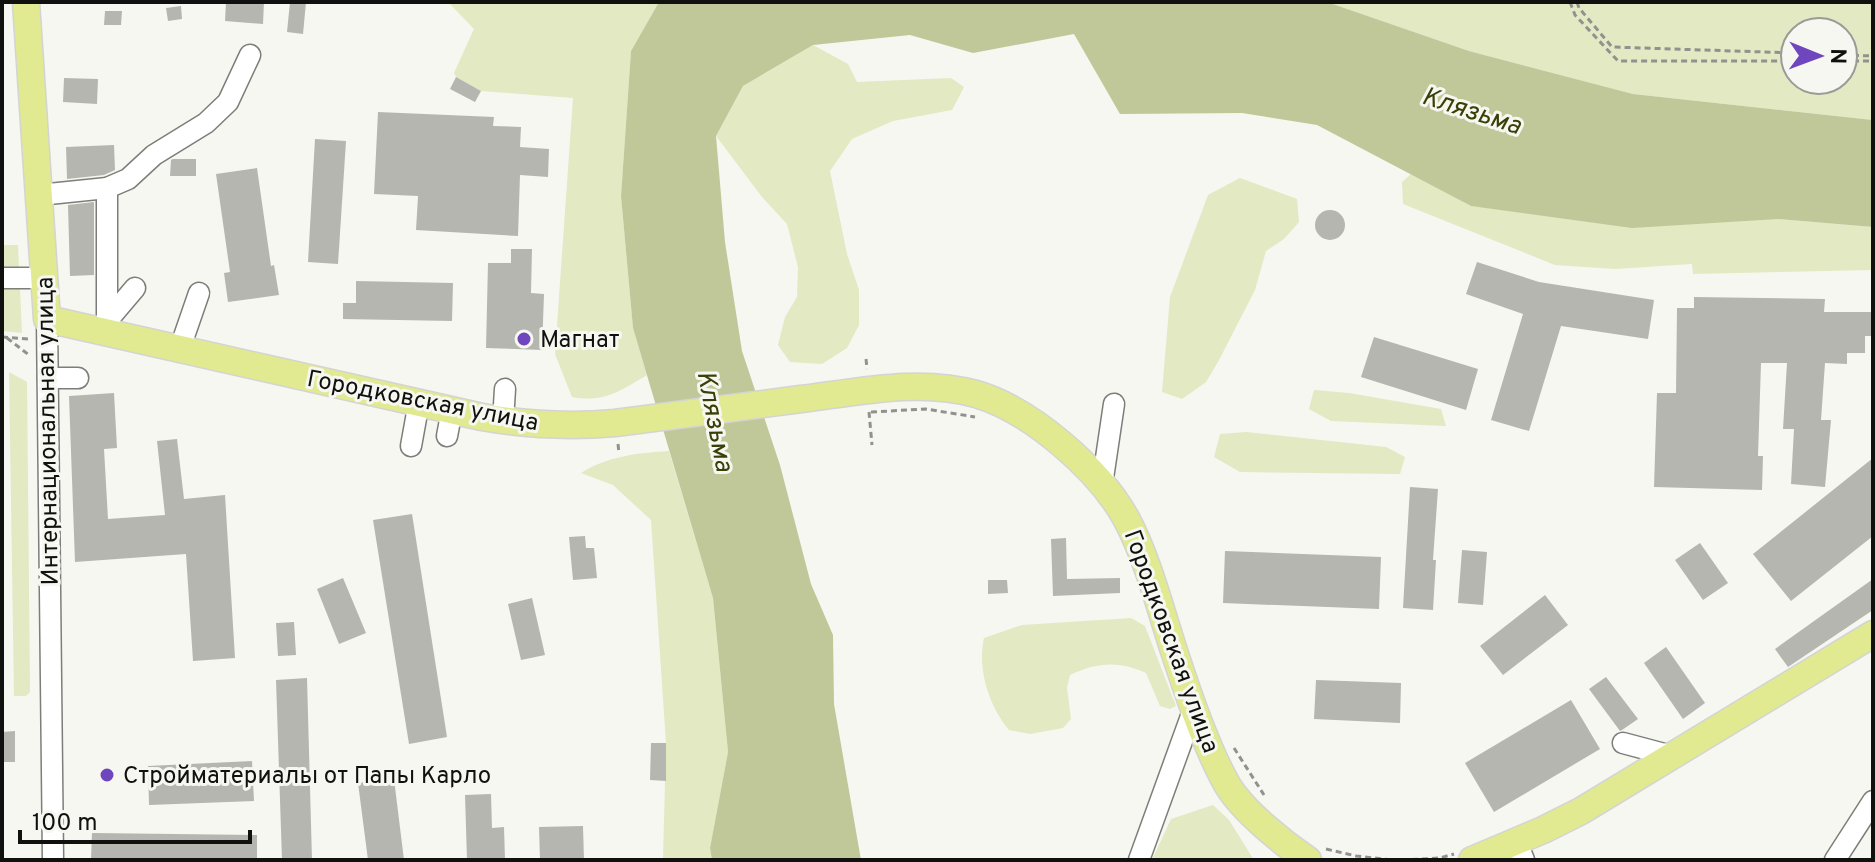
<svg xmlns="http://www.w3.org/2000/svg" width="1875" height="862" viewBox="0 0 1875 862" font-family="Overpass,sans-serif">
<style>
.green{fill:#e2e9c3;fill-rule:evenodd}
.water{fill:#c0c899}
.building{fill:#b5b6b0}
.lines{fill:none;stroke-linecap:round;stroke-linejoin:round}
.minor-casing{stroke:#7d7e79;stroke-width:23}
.major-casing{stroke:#d4d4d4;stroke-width:29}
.path{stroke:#91928e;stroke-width:3;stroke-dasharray:6 4;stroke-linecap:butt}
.minor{stroke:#fff;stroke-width:20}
.major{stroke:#e1ea90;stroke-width:26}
.poi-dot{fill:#7046bf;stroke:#f6f7f1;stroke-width:3}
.labels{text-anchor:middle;stroke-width:6;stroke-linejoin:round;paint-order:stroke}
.poi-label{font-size:24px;fill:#10100e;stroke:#f6f7f1;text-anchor:start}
.street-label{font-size:24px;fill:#10100e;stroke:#f6f7f1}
.water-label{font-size:26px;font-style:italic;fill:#393f06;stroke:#f6f7f1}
</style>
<rect width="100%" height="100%" fill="#f6f7f1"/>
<g class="green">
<path d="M448,2H659L631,51L621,196L633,328L647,375C620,391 604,403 572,397L555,354L573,98L481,91L456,77L454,73L474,29Z"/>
<path d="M1327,2H1873V120L1633,94L1469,51ZM1795,32H1843V80H1795Z"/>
<polygon points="813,45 848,64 857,82 951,78 964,87 952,110 893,121 852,139 830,171 847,254 859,290 859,325 847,348 822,364 790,362 778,345 785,317 797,297 798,267 787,224 762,197 716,136 743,86"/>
<polygon points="1411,174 1471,206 1778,219 1873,227 1873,270 1693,274 1692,264 1615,269 1555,265 1403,204 1402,182"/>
<polygon points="1240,178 1297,199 1299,222 1284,239 1266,251 1255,290 1218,362 1206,382 1182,399 1162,392 1170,297 1208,195"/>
<polygon points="2,245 18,245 22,333 2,331"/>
<polygon points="9,372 27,382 30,692 26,696 14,696"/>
<polygon points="1314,390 1349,393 1441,409 1446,426 1331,421 1309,409"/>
<polygon points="1246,432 1386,447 1405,457 1400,474 1240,472 1214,457 1220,434"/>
<path d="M669,451L713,598L728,752L710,848L712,860H663L666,743L651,520L613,485L581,473C608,456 638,453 669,451Z"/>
<path d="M1131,618L1145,626L1176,706L1170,709L1160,706L1146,673C1119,661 1098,662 1070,675L1067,688L1071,719L1063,728L1030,734L1009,730C989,706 977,669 984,638L1022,625Z"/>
<polygon points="1213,805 1229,820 1254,860 1152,860 1171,819"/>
</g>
<polygon class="water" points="659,2 1327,2 1469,51 1633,94 1873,120 1873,227 1778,219 1632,228 1471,206 1317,125 1242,113 1120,114 1074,34 973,53 910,35 813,45 743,86 716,136 725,242 742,351 780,465 811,584 833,635 834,704 861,860 712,860 710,848 728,752 713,598 633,328 621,196 631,51"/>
<g class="building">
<polygon points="226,2 264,2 263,24 225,21"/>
<polygon points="290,2 306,2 303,34 287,32"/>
<polygon points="181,6 182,19 168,21 166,8"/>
<polygon points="105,11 122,11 121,25 104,25"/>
<polygon points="456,77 481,91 475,102 450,89"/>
<polygon points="64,78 98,79 97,104 63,102"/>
<polygon points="378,112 494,117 493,126 521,127 520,147 549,149 548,177 520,175 518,236 416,230 418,196 374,194"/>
<polygon points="315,139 346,141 338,264 308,262"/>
<polygon points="114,145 115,170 104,175 67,179 66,147"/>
<polygon points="173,159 196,159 196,176 170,176 171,160"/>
<polygon points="257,168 271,266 274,265 279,295 228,302 224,273 230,272 216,174"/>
<polygon points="94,202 94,275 70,276 68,205"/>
<circle cx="1330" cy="225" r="15"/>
<polygon points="511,249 532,249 531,293 544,294 542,350 486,348 488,263 511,263"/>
<polygon points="1477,262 1539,282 1654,300 1648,339 1561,326 1529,431 1491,420 1523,314 1466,294"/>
<polygon points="356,281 453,283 452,321 343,319 343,303 356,303"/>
<polygon points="1694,297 1825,299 1824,312 1873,312 1873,336 1865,336 1865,353 1847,353 1847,364 1825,363 1821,420 1831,420 1825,487 1791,484 1794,429 1783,429 1787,363 1761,363 1758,456 1763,456 1762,490 1654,487 1657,393 1676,393 1677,308 1694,308"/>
<polygon points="1374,337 1478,369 1466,410 1361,377"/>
<polygon points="114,393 117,448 104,449 108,519 165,515 157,441 177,439 184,499 225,495 235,658 193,661 186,554 75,562 69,396"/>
<polygon points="1873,458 1873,536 1791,601 1753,554"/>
<polygon points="1410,487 1438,489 1433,560 1436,560 1433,610 1403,608"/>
<polygon points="412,514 447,737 409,744 373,520"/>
<polygon points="585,536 586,548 594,548 597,578 573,580 569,537"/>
<polygon points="1066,538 1067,579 1120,578 1120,593 1053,596 1051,539"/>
<polygon points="1700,543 1728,583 1703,600 1675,560"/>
<polygon points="1462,550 1487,552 1483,605 1458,603"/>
<polygon points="1225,551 1381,557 1379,609 1223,603"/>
<polygon points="343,578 366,633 339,644 317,589"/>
<polygon points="1873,579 1873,610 1788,667 1775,649"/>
<polygon points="988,580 1007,580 1008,593 988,594"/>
<polygon points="1545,595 1568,625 1503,675 1480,646"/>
<polygon points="532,598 545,655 521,660 508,604"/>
<polygon points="294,622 296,655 278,656 276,623"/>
<polygon points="1666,647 1705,703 1683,719 1644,663"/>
<polygon points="1606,677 1638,719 1622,730 1620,731 1589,689"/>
<polygon points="307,678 312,860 282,860 276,680"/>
<polygon points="1316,680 1401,683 1400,723 1314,719"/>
<polygon points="1571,700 1600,749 1494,812 1465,763"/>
<polygon points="15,731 15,762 2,762 2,732"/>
<polygon points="651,743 666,743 666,781 650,780"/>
<polygon points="252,761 254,801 149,805 148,766"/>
<polygon points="383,769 384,781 394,779 404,860 368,860 358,783 365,782 364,772"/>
<polygon points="491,794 492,828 504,827 505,860 467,860 465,795"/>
<polygon points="583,826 584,860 540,860 539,827"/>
<polygon points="92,833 257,835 257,860 91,860"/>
</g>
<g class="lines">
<g class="minor-casing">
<g id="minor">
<polyline points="39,195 107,188 128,179 154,155 206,123 228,102 250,55"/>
<polyline points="2,278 44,278"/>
<polyline points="47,319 53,860"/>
<polyline points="107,321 135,288"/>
<polyline points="107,332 107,188"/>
<polyline points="180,348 199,293"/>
<polyline points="48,378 78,378"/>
<polyline points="503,421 505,389"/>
<polyline points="447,436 452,410"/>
<polyline points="411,446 419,402"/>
<polyline points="1102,485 1114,404"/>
<polyline points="1623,743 1672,756"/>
<polyline points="1517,842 1524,860"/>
<polyline points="1139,860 1194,708"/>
<polyline points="1835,860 1873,801"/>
</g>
</g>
<g class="major-casing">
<g id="major">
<path d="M26,2L47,319L482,417C527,425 569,427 615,423C677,415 739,407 801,399C858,392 920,378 976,394C1031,410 1100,470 1127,520C1149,562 1161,612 1176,657C1189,697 1207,750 1228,786C1244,812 1283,843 1308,860"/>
<polyline points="1472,860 1543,830 1581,811 1873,634"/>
</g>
</g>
<g class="path">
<polyline points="1570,2 1575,15 1618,61 1795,61"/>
<polyline points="1577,2 1579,8 1612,47 1795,53"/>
<polyline points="1843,55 1873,56"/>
<polyline points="1843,61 1873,61"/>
<polyline points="2,337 29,339"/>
<polyline points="7,338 29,355"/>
<polyline points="866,359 867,369"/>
<polyline points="869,412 872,445"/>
<polyline points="871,412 926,409 975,417"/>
<polyline points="618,444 619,453"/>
<polyline points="1234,748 1264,795"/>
<polyline points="1326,849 1356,856 1393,860"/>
<polyline points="1402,860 1440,858 1454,854"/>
</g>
<use href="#minor" class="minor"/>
<use href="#major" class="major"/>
</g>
<g class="poi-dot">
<circle cx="524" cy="339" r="8"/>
<circle cx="107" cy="775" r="8"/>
</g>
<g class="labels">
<g class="poi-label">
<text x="540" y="347">Магнат</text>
<text x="123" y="783">Стройматериалы от Папы Карло</text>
</g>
<g class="street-label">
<text transform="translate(423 400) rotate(11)" y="8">Городковская улица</text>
<text transform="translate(47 431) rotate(-91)" y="8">Интернациональная улица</text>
<text transform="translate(1172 641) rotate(70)" y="8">Городковская улица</text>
</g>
<g class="water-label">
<text transform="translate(1472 110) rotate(18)" y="9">Клязьма</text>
<text transform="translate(716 421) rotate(79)" y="9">Клязьма</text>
</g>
</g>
<rect width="1875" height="862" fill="none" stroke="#10100e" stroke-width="8"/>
<g transform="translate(1819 56) rotate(91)"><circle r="38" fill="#f6f7f1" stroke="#9a9b96" stroke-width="2"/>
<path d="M0-6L14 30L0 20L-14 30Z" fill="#7046bf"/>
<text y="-12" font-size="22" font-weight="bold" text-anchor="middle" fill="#10100e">N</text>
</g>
<path d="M20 830v12h230v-12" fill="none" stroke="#10100e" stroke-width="4"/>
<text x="32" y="830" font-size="24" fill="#10100e" stroke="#f6f7f1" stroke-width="6" paint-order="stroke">100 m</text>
</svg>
